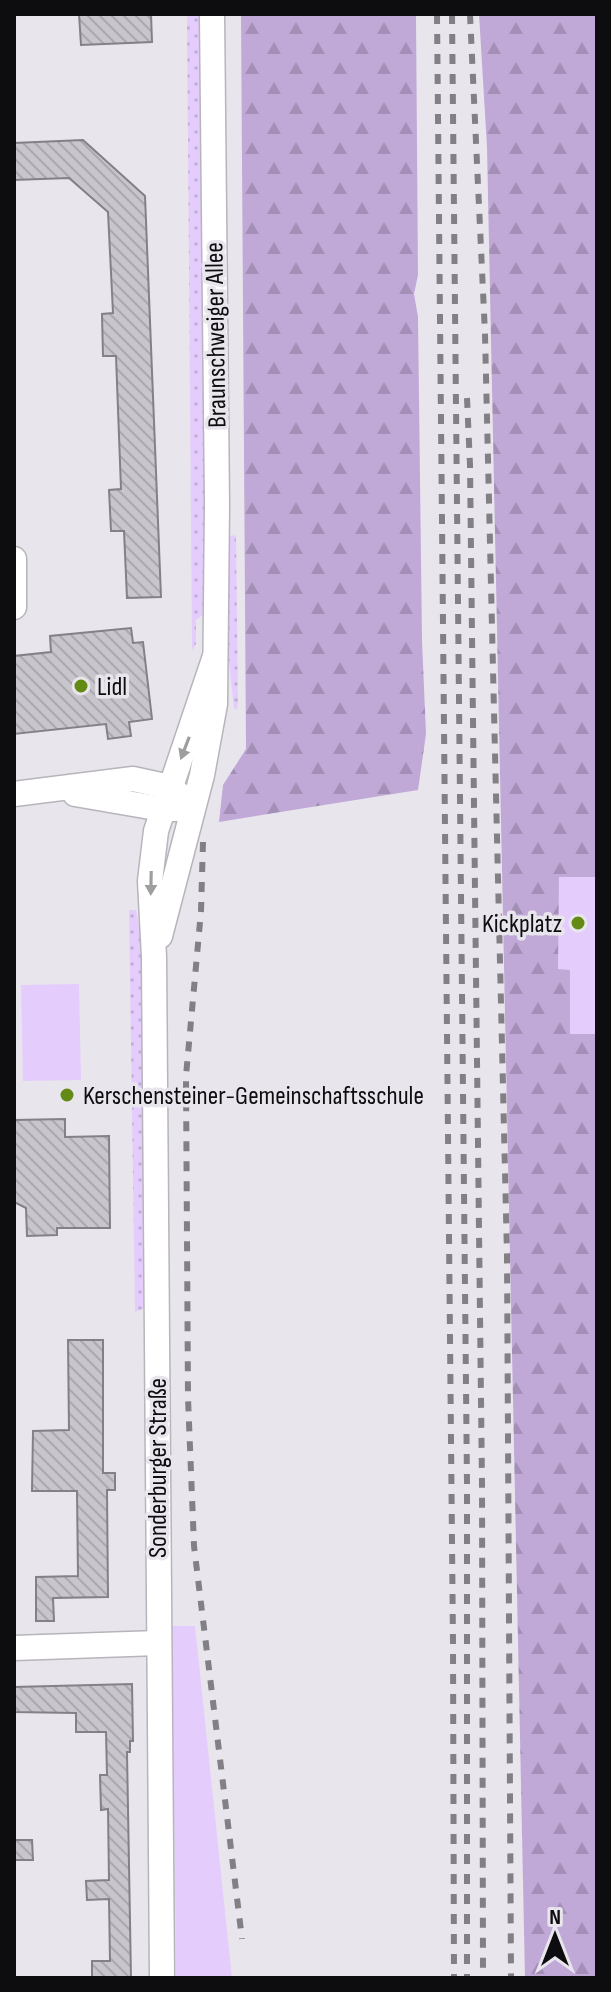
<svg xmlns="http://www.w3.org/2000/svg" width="611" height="1992" viewBox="0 0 611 1992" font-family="'Sofia Sans Condensed',sans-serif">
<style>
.grass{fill:url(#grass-dots)}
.forest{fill:url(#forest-firs)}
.garden{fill:#e4cdfc}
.building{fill:url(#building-back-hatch);stroke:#848087;stroke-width:2}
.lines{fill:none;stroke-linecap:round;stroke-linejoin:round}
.minor-casing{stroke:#b7b4bb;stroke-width:27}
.minor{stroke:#fff;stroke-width:24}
.rail{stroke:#828085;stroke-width:6;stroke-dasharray:10 10;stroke-linecap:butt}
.oneway{fill:#9e9e9f}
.poi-dot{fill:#638a14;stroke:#e9e5ed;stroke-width:3}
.labels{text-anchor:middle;stroke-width:7;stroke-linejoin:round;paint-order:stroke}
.street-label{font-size:26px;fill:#0d0c0f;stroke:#e9e5ed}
.poi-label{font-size:26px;fill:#0d0c0f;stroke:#e9e5ed;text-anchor:start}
</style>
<defs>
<pattern id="grass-dots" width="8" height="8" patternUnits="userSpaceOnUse" patternTransform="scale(2)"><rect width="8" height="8" fill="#e4cdfc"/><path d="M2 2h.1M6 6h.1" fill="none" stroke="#c2afd7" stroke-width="1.8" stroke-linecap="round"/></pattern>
<pattern id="forest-firs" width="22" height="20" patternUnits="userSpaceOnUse" patternTransform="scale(2)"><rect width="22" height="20" fill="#c0a9d7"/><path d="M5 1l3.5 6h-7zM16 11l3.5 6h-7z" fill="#a490b7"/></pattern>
<pattern id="building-back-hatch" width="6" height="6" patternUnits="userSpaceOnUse" patternTransform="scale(2)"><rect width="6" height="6" fill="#c8c5cc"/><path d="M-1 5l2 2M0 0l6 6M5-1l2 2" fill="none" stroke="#aba8ae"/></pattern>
</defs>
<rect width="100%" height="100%" fill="#e9e5ed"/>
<g class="grass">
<polygon points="187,14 200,14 206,613 196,620 196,644 192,650"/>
<polygon points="236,535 238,702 237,710 234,708 228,654 227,537"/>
<polygon points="129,910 136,910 144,957 145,1308 135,1312"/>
</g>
<g class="forest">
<polygon points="241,14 416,14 418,275 414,294 418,317 422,641 426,734 418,790 219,822 223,785 246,749"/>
<polygon points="479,14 597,14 597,1978 525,1978 487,147"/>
</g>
<g class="garden">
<polygon points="559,877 597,877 597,1034 570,1034 570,970 558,969"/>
<polygon points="79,984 81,1080 23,1081 21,985"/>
<polygon points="172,1626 195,1626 232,1978 176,1978"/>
</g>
<g class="building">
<polygon points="79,14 151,14 152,42 81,45"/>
<polygon points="83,140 145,196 161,597 127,598 124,531 111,531 109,490 121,489 116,356 103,356 102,314 113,313 108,212 69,178 14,180 14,143"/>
<polygon points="131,628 133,643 143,642 152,719 129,722 131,736 108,739 106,724 14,734 14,656 51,652 50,636"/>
<polygon points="65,1119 65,1137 109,1136 110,1228 57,1228 57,1235 27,1236 26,1208 14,1202 14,1120"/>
<polygon points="68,1340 103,1340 103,1473 115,1473 115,1490 107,1490 108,1597 53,1598 54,1621 36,1621 36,1577 78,1576 77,1491 32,1491 33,1431 69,1430"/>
<polygon points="132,1684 133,1741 130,1741 130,1752 127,1752 131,1978 92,1978 92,1961 110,1961 109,1899 87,1900 86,1881 109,1880 108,1809 101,1810 100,1775 107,1775 106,1732 76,1732 76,1713 14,1712 14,1687"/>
<polygon points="14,1840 32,1840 33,1860 14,1860"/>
</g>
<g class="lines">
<g class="minor-casing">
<g id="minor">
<polyline points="14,559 14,607"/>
<polyline points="14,794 133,779 170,787 181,796"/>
<polyline points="75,794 162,809 177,809"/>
<polyline points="160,936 202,775 215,704 217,504 212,14"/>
<polyline points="14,1648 158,1643"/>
<polyline points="162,1978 154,957 150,881 156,831 215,656"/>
</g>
</g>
<use href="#minor" class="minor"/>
<g class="rail">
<polyline points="437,14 453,1643 454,1978"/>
<polyline points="452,14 467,1484 467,1978"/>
<polyline points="470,14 485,334 507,1255 511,1978"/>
<polyline points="467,398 470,465 482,1484 483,1978"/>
<polyline points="203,842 201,911 186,1076 188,1398 194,1546 242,1939"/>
</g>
</g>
<defs><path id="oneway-solid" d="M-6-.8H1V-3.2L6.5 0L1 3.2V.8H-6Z" transform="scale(2)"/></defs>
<g class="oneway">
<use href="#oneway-solid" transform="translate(185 748) rotate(111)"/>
<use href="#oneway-solid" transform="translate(151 883) rotate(91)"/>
</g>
<g class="poi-dot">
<circle cx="81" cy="686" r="8"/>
<circle cx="578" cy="923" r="8"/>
<circle cx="67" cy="1095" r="8"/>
</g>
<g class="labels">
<g class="street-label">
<text transform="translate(215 335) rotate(-91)" y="9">Braunschweiger Allee</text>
<text transform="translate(157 1468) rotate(-90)" y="9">Sonderburger Straße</text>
</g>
<g class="poi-label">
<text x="97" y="695">Lidl</text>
<text x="562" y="932" text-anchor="end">Kickplatz</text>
<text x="83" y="1104">Kerschensteiner-Gemeinschaftsschule</text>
</g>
</g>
<rect width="611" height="1992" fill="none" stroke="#0d0c0f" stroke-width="32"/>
<g transform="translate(555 1936)" stroke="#e9e5ed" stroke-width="6" paint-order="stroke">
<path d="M0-6L14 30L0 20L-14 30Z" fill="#0d0c0f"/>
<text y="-12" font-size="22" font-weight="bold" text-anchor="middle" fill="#0d0c0f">N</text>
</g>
</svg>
